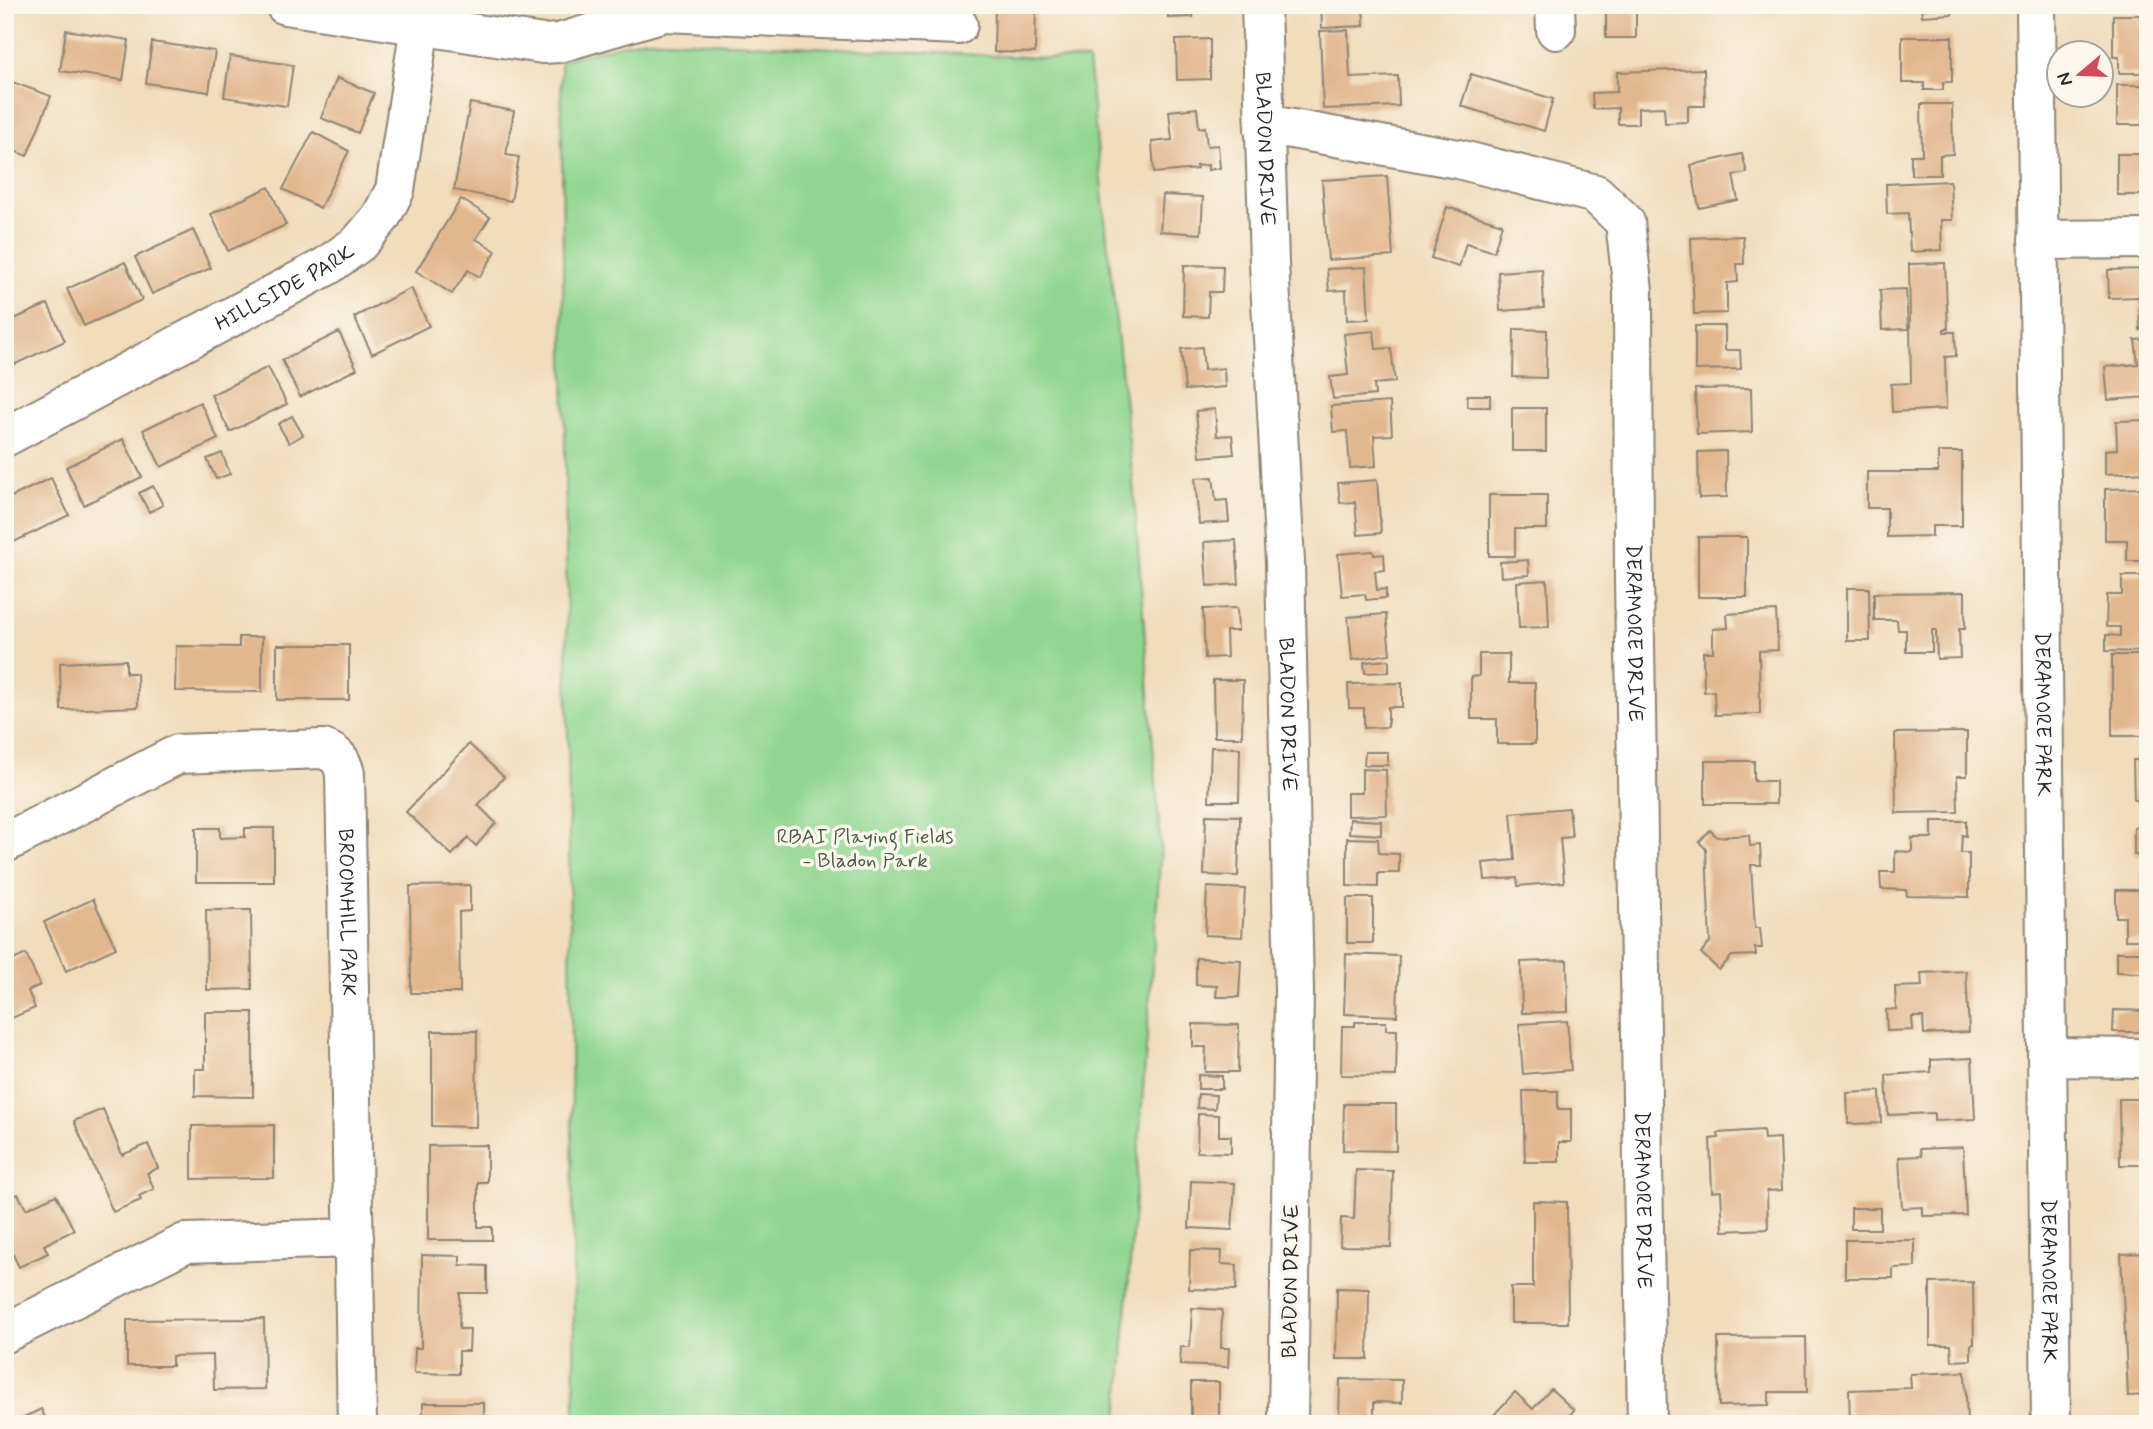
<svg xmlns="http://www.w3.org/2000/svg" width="2153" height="1429" viewBox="0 0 2153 1429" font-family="Mynerve,sans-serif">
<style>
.green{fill:#90d690;stroke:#5e805e;stroke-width:2}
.building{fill:#e2b78e}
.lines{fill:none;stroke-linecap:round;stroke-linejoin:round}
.minor-casing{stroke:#8e8474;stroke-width:42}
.minor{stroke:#fff;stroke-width:38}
.labels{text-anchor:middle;stroke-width:7;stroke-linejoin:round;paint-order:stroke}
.street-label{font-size:21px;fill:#2b2b2b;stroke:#fbf7ec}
.park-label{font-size:21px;fill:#495e49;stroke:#fbf7ec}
</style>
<rect width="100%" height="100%" fill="#fbf7ec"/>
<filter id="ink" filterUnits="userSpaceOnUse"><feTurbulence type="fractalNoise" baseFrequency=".0143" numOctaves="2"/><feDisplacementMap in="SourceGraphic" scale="14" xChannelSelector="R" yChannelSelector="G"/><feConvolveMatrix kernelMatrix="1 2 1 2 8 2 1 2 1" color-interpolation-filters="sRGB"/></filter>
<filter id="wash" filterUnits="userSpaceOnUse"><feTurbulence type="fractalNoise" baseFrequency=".00686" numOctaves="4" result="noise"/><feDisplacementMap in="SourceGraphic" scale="28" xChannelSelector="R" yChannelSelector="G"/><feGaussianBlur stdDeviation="1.57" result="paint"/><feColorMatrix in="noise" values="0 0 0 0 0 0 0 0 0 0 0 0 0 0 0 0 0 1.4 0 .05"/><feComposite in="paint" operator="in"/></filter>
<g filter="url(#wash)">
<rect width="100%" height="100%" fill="#f1dcbc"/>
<polygon class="green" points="644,39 1088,60 1133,481 1161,849 1118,1424 575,1424 561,60"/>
<g id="blocks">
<g class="building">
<polygon points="995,5 1036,5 1035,53 994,52"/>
<polygon points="1168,5 1193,5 1193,17 1168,18"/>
<polygon points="1321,5 1363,5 1364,26 1322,28"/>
<rect x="1606" y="5" width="30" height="33"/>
<polygon points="1921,5 1952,5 1952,14 1922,16"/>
<polygon points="2113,15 2142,15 2141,35 2146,35 2148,73 2119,73 2119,57 2113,57"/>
<polygon points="66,30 129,40 123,80 60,71"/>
<polygon points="1348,30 1350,78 1398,76 1399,106 1323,109 1320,31"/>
<polygon points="1902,37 1952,37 1952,82 1943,82 1943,90 1924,90 1924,83 1902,83"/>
<polygon points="1210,39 1210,79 1177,80 1176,40"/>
<polygon points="152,42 215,51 209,92 146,83"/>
<polygon points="230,56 293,65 287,106 224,97"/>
<polygon points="1704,69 1705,106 1688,106 1688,122 1665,123 1664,107 1638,108 1638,124 1618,124 1618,108 1593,109 1592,93 1617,92 1617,72"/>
<polygon points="1471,74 1553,99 1544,131 1461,106"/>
<polygon points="337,78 374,93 358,133 321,118"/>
<polygon points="12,82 51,96 27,156 5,147 5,100"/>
<rect x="2117" y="85" width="31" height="40"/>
<polygon points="470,103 514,111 506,155 519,157 511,201 454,190"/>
<polygon points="1921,104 1952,104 1953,154 1940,155 1940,175 1911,175 1911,155 1922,155"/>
<polygon points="1197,108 1199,128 1205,127 1207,146 1218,145 1220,168 1208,170 1208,165 1196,166 1197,169 1154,173 1152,142 1172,140 1169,111"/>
<polygon points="313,132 349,151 320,208 283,189"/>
<polygon points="1742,154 1747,173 1733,175 1738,200 1699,208 1691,165"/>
<rect x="2117" y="154" width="31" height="41"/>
<polygon points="1387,176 1393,256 1328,260 1322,180"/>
<polygon points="1950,181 1952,220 1941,220 1942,250 1910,252 1908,213 1887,214 1886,184"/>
<polygon points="269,187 286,225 228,251 211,214"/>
<polygon points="1163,195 1203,197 1201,234 1160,231"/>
<polygon points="461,199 490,217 476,239 496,251 480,277 468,270 452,294 416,271"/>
<polygon points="1447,207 1502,224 1494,252 1466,243 1459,267 1431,258"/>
<polygon points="193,230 211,268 152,294 135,257"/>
<polygon points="1743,236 1744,264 1737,264 1738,282 1727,283 1727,313 1694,314 1691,238"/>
<polygon points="125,262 142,300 84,326 67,289"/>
<polygon points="1945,263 1948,329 1944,329 1944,332 1955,332 1956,356 1945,357 1946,409 1892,412 1891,384 1911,383 1909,264"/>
<polygon points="1184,265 1223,266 1222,292 1209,292 1208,317 1183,316"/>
<polygon points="1366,267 1369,319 1347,320 1346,290 1329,291 1327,269"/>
<polygon points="1542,269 1544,308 1500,311 1498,272"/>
<polygon points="2148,269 2148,329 2140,330 2139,297 2109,298 2108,270"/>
<polygon points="411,288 429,326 372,354 354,317"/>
<polygon points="1906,289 1908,329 1882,330 1880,290"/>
<polygon points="48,304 65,341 7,368 5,363 5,323"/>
<polygon points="1695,326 1725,326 1725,350 1740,350 1741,369 1695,370"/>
<polygon points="1514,329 1547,330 1546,378 1513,377"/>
<polygon points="1374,331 1376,349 1391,348 1395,382 1374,384 1375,395 1333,399 1330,377 1348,375 1344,334"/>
<polygon points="339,332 357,369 300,397 282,360"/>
<polygon points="2148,339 2148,397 2108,400 2105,367 2138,364 2135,340"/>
<polygon points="1202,347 1204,370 1224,368 1225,387 1185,390 1181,349"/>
<polygon points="268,367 287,404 230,432 211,395"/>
<polygon points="1751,388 1752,432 1697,434 1695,389"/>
<rect x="1467" y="395" width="23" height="12"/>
<polygon points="200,402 218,439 161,467 143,430"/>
<polygon points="1390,402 1392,435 1374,436 1376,466 1350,468 1347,431 1333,432 1331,406"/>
<rect x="1512" y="408" width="34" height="43"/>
<polygon points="1215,409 1217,436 1232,435 1234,454 1200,457 1196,411"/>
<polygon points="292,416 303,435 289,443 278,424"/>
<polygon points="2148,420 2148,472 2105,474 2105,450 2117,449 2116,421"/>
<polygon points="123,439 142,477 84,505 66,467"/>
<polygon points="1726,451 1727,497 1699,498 1698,452"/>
<polygon points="1938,452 1962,452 1962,526 1932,526 1932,536 1887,537 1887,508 1867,508 1867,472 1938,472"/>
<polygon points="222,453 230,474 216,479 207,459"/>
<polygon points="1213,477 1216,501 1227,500 1229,522 1199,524 1195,478"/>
<polygon points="51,478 69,515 12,543 5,530 5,500"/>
<polygon points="1377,480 1381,533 1358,535 1355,502 1340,503 1338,483"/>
<polygon points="153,486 163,505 149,512 139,493"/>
<polygon points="2148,488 2148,561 2127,561 2127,540 2105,540 2105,489"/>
<polygon points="1489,495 1547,495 1547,529 1515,529 1515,556 1489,556"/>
<rect x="1698" y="537" width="49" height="60"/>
<polygon points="1236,540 1239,584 1207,586 1204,542"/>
<polygon points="1373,551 1374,555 1384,554 1385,570 1375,571 1377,590 1386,589 1386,598 1366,600 1365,594 1342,596 1338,554"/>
<polygon points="1528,560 1529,575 1501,577 1500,562"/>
<polygon points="2122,576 2148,576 2148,652 2106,651 2106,635 2120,636 2120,627 2106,627 2107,595 2122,595"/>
<polygon points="1547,580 1549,627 1519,628 1517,582"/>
<polygon points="1847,588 1869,588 1870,641 1847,641"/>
<polygon points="1965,592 1965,629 1959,629 1960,658 1937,659 1936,630 1932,630 1932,652 1906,652 1906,630 1898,630 1897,620 1874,620 1874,593"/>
<polygon points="1237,608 1238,631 1226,631 1227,657 1205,658 1203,609"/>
<polygon points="1776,611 1778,650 1759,651 1760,714 1715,715 1714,691 1704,692 1703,652 1713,652 1713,629 1728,628 1727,614"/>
<polygon points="1386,614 1390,654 1352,660 1348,617"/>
<polygon points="239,637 262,637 262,692 175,691 176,646 239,647"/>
<rect x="277" y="645" width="72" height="55"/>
<polygon points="1479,654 1509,654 1509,683 1535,683 1535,744 1497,744 1497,719 1471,719 1471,677 1479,676"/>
<rect x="2112" y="655" width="36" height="81"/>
<polygon points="126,660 126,673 137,673 138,707 61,710 60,663"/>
<polygon points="1389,660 1389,672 1365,673 1364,662"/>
<polygon points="1213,680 1243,680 1242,737 1214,737"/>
<polygon points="1402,683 1402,707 1388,707 1388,727 1364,728 1364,708 1349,708 1348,684"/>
<polygon points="1967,732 1967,776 1957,776 1958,812 1896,813 1895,733"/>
<polygon points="469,744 504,777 478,805 496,823 476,846 468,838 452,855 406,812"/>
<polygon points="1211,747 1240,748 1239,801 1209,801"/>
<polygon points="1365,752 1388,752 1388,765 1364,765"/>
<polygon points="2133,760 2148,760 2148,800 2134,800"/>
<polygon points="1705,761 1754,761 1754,781 1776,781 1776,804 1705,804"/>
<polygon points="1362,769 1386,770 1387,815 1347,816 1347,793 1362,793"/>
<polygon points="1569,808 1572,837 1560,838 1564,882 1518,886 1517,878 1485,880 1483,863 1515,860 1511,813"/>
<polygon points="1206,815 1240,816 1238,876 1204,875"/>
<polygon points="1350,819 1381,821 1381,835 1349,833"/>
<polygon points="1932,821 1966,821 1966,836 1962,835 1961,853 1969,853 1969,897 1907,896 1906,890 1881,889 1880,872 1895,872 1895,851 1912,852 1912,838 1932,838"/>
<rect x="2134" y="827" width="14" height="28"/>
<polygon points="196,828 220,828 220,838 245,837 245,828 274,828 274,882 196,882"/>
<polygon points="1710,830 1717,837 1749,835 1750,846 1760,845 1761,865 1751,865 1755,928 1760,928 1762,948 1755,948 1756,955 1732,956 1719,970 1701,953 1710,942 1706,849 1699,842"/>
<polygon points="1347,838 1378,839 1379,853 1399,854 1399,873 1378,873 1378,887 1347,886"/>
<polygon points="2142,864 2148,864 2148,940 2125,940 2125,917 2116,917 2116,890 2141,890"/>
<polygon points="470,885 470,911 459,912 460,993 411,993 410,886"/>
<polygon points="1207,887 1245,889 1242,937 1205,935"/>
<rect x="1347" y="898" width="26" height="45"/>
<polygon points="93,899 116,948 66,971 44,922"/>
<polygon points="206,910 251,910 252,989 207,990"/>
<polygon points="2116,952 2148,952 2148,987 2142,987 2142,973 2116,972"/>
<polygon points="26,954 40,985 28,991 35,1008 5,1021 5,964"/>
<polygon points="1346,954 1399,956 1397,1016 1344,1014"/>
<polygon points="1196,958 1241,960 1239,997 1216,997 1217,986 1196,985"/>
<polygon points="1567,960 1568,1012 1522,1013 1521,962"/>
<polygon points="1966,971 1969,1032 1924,1034 1923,1017 1912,1017 1913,1030 1887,1031 1886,1010 1896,1009 1895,987 1922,986 1921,973"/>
<polygon points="2114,1010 2148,1011 2148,1041 2144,1041 2144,1032 2113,1032"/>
<polygon points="205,1012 253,1012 253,1097 195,1096 195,1069 205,1069"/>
<polygon points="1567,1021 1571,1070 1523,1074 1519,1024"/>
<polygon points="1355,1022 1386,1022 1386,1030 1397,1030 1396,1076 1341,1075 1342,1026 1355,1026"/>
<polygon points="1193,1024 1239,1025 1238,1072 1205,1072 1206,1047 1193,1047"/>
<polygon points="432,1031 477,1031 476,1127 432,1126"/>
<polygon points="1972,1058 1975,1119 1934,1121 1934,1113 1888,1115 1886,1075 1931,1072 1931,1060"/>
<polygon points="1198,1075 1222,1076 1222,1089 1198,1089"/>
<polygon points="2140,1086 2148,1086 2148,1165 2120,1165 2119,1099 2140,1099"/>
<polygon points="1523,1091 1558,1091 1558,1109 1571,1109 1571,1142 1559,1142 1559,1162 1525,1162"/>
<polygon points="1880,1091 1881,1123 1848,1124 1847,1093"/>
<polygon points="1198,1094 1216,1095 1215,1109 1197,1108"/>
<polygon points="1344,1104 1396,1104 1396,1151 1343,1150"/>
<polygon points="103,1109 122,1155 148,1144 158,1168 147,1173 154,1189 139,1196 141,1200 113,1212 74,1121"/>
<polygon points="1198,1114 1219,1115 1219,1136 1231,1136 1231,1153 1197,1152"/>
<polygon points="274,1125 274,1178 192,1179 192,1126"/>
<polygon points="1763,1130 1764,1139 1780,1138 1782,1190 1767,1191 1768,1229 1723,1231 1721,1191 1712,1192 1710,1139 1719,1138 1718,1133"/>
<polygon points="487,1145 487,1182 478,1182 478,1227 492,1227 492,1240 428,1240 428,1146"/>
<polygon points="1963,1147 1966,1215 1923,1216 1923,1207 1902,1208 1899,1157 1921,1156 1920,1149"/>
<polygon points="1356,1170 1393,1171 1391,1247 1340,1246 1341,1218 1354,1219"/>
<polygon points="1191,1181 1235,1183 1232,1230 1189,1228"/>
<polygon points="18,1194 26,1209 56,1195 74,1230 44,1245 48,1253 19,1267 5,1238 5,1200"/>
<polygon points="1533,1201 1567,1202 1568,1323 1511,1323 1511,1287 1533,1287"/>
<rect x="1851" y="1208" width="29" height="21"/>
<polygon points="1845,1240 1915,1240 1915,1267 1893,1268 1893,1278 1845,1278"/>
<polygon points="1190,1250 1222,1251 1221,1264 1237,1265 1236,1290 1189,1289"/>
<polygon points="2148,1253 2148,1395 2128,1396 2121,1254"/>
<polygon points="422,1255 460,1256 460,1265 487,1266 487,1293 460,1293 459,1329 470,1329 469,1351 459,1351 459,1374 414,1373 415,1348 421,1348"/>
<polygon points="1973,1282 1974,1344 1971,1345 1971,1360 1952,1361 1951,1345 1930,1345 1930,1283"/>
<polygon points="1337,1288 1369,1289 1368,1359 1336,1359"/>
<polygon points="1192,1308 1222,1310 1221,1348 1229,1348 1228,1367 1180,1365 1181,1347 1190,1347"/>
<polygon points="264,1319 265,1389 214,1390 213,1355 172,1356 172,1366 127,1366 127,1320"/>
<polygon points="1806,1337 1807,1392 1769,1392 1769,1405 1719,1406 1718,1338"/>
<polygon points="1965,1372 1967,1423 1850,1424 1849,1390 1911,1388 1910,1374"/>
<polygon points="1340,1379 1402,1380 1402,1403 1374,1402 1374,1424 1339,1424"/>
<polygon points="1191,1382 1219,1382 1219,1424 1178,1424 1178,1419 1191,1419"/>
<polygon points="1551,1389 1574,1410 1562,1424 1498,1424 1491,1418 1515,1392 1533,1409"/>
<rect x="423" y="1403" width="61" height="21"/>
<polygon points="41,1409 48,1424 5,1424 5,1414 10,1424"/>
</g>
</g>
</g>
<g filter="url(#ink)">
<use href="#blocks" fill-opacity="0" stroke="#8e8474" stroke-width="2"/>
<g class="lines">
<g class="minor-casing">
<g id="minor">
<polyline points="285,5 543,44 559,43 664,12 958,25"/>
<path id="s1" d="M1261,5L1269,263L1285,562L1294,991L1288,1424"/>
<polyline points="1555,5 1556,30"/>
<path id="s2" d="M2036,5L2051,1424"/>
<path id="s3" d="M1264,129L1281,127L1458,159L1596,194L1625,222L1633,291L1634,579L1647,1424"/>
<polyline points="2038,240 2148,239"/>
<path id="s4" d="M5,437L327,266L359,243L381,217L395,190L420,25"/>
<path id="s5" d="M5,843L178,754L323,749C337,754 342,760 345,774L357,1424"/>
<polyline points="2047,1057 2148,1058"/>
<polyline points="5,1333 185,1243 354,1238"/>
</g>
</g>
<use href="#minor" class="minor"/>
</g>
</g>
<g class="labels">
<g class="street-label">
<text dy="7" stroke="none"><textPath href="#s1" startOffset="144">BLADON DRIVE</textPath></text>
<text dy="7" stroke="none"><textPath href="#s4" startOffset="317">HILLSIDE PARK</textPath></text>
<text dy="7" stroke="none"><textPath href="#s3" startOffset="791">DERAMORE DRIVE</textPath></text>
<text dy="7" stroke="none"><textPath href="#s1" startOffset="710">BLADON DRIVE</textPath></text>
<text dy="7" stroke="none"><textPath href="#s2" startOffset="709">DERAMORE PARK</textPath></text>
<text dy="7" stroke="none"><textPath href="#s5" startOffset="513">BROOMHILL PARK</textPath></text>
<text dy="7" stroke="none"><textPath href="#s3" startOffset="1358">DERAMORE DRIVE</textPath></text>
<text transform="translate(1290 1281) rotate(-89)" y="7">BLADON DRIVE</text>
<text dy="7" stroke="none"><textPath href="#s2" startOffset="1276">DERAMORE PARK</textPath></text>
</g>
<g class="park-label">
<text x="865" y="843">RBAI Playing Fields<tspan x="865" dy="24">- Bladon Park</tspan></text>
</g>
</g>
<rect width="2153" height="1429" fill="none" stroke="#fbf7ec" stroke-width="28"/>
<g transform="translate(2080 74) rotate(251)"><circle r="33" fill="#fbf7ec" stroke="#a8a59f" stroke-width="2"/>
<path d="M0-5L12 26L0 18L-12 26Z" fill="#d1495b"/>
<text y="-10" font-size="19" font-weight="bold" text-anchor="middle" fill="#2b2b2b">N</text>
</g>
</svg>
